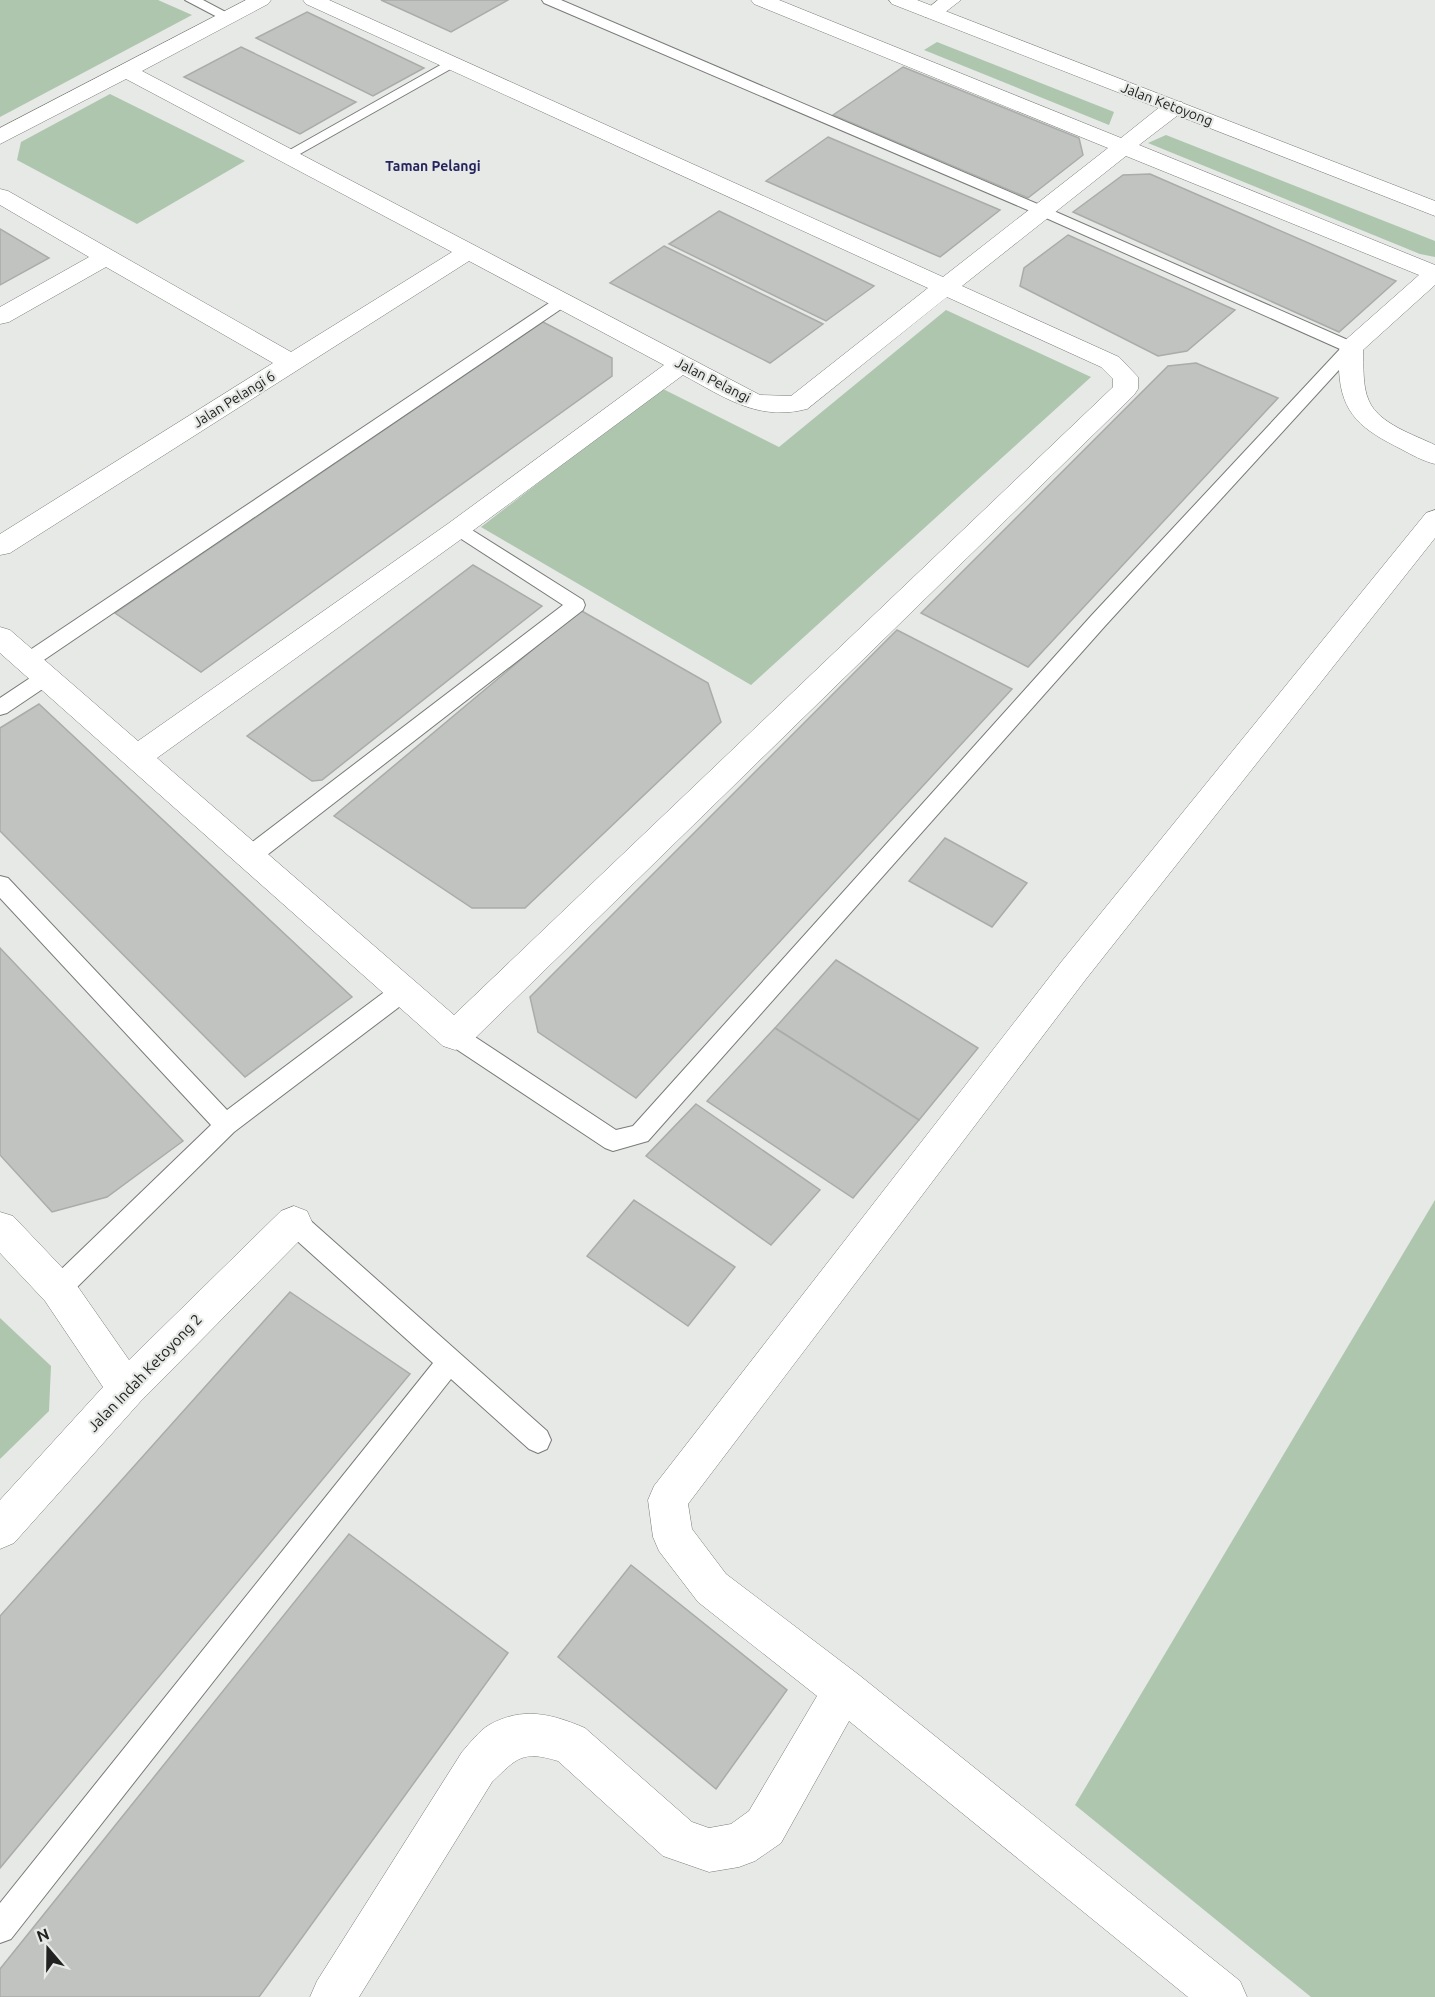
<svg xmlns="http://www.w3.org/2000/svg" width="1435" height="1997" viewBox="0 0 1435 1997" font-family="Ubuntu,sans-serif">
<style>
.green{fill:#adc6ad}
.building{fill:#c0c3c0;stroke:#a9aca9;stroke-width:1.5}
.lines{fill:none;stroke-linecap:round;stroke-linejoin:round}
.lane-casing{stroke:#787b78;stroke-width:2}
.street-casing{stroke:#787b78;stroke-width:1}
.secondary-casing{stroke:#787b78;stroke-width:1}
.lane{fill:#fff;fill-rule:evenodd}
.street{fill:#fff;fill-rule:evenodd}
.secondary{fill:#fff;fill-rule:evenodd}
.labels{text-anchor:middle;stroke-width:4.5;stroke-linejoin:round;paint-order:stroke}
.far-street-label{font-size:14px;fill:#212221;stroke:#e6e9e6}
.far-neighbourhood-label{font-size:14px;font-weight:bold;fill:#26245d;stroke:#e6e9e6}
.street-label{font-size:15px;fill:#212221;stroke:#e6e9e6}
</style>
<rect width="100%" height="100%" fill="#e6e9e6"/>
<g class="green">
<polygon points="0,0 158,0 192,15 0,117"/>
<polygon points="937,42 1114,112 1109,125 924,50"/>
<polygon points="110,94 245,161 137,224 17,160 21,142"/>
<polygon points="1166,135 1435,241 1435,257 1420,254 1148,143"/>
<polygon points="946,310 1091,377 751,685 481,527 661,388 779,447"/>
<polygon points="1435,1200 1435,1997 1311,1997 1075,1805"/>
<polygon points="0,1318 51,1366 49,1411 0,1459"/>
</g>
<g class="building">
<polygon points="381,0 508,0 451,32"/>
<polygon points="307,12 424,68 373,96 256,38"/>
<polygon points="241,47 356,102 300,134 184,77"/>
<polygon points="903,67 1079,138 1083,155 1028,198 833,115"/>
<polygon points="828,137 1000,210 940,257 766,181"/>
<polygon points="1150,174 1396,281 1339,332 1073,212 1123,175"/>
<polygon points="719,211 874,286 826,321 669,244"/>
<polygon points="0,229 49,258 0,285"/>
<polygon points="1068,235 1235,310 1187,351 1158,356 1020,286 1024,268"/>
<polygon points="664,246 823,324 770,363 610,283"/>
<polygon points="543,322 612,358 612,376 201,672 115,613"/>
<polygon points="1196,363 1278,398 1028,667 921,613 1168,366"/>
<polygon points="473,565 542,606 322,780 312,781 247,736"/>
<polygon points="580,610 708,683 721,722 525,908 472,908 334,816"/>
<polygon points="897,630 1012,689 636,1098 538,1032 530,997"/>
<polygon points="39,704 352,997 245,1077 0,831 0,728"/>
<polygon points="945,838 1027,883 992,927 909,881"/>
<polygon points="0,948 183,1141 107,1197 52,1212 0,1155"/>
<polygon points="836,960 978,1048 919,1120 775,1028"/>
<polygon points="775,1028 919,1120 853,1198 707,1101"/>
<polygon points="696,1104 820,1190 771,1245 646,1156"/>
<polygon points="634,1200 735,1267 688,1326 587,1256"/>
<polygon points="290,1292 410,1374 0,1868 0,1616"/>
<polygon points="349,1534 508,1653 259,1997 0,1997 0,1969"/>
<polygon points="631,1565 787,1690 716,1789 558,1657"/>
</g>
<g class="lines">
<g class="lane-casing">
<g id="lane">
<polygon points="185,0 203,0 235,17 233,20 223,20"/>
<polygon points="542,0 561,0 1047,208 1357,344 1359,348 1105,626 648,1141 613,1151 605,1148 447,1043 444,1036 447,1029 455,1026 463,1029 616,1130 633,1126 1091,616 1340,349 1037,214 544,3"/>
<polygon points="451,59 458,63 456,66 291,159 286,160 279,156"/>
<polygon points="561,297 569,302 567,305 35,666 28,668 21,666 18,661 21,656 555,299"/>
<polygon points="458,523 464,525 583,600 585,605 583,610 258,862 250,864 242,862 239,856 242,850 563,605 452,533 449,529 452,525"/>
<polygon points="46,670 53,672 56,677 53,682 7,713 0,715 0,698 39,672"/>
<polygon points="0,876 8,878 227,1110 395,984 403,982 411,984 414,991 411,998 234,1132 67,1297 58,1301 49,1297 45,1289 49,1281 211,1125 0,898"/>
<polygon points="294,1211 303,1214 547,1431 551,1440 547,1449 538,1453 529,1449 451,1379 11,1939 0,1943 0,1903 433,1363 285,1230 282,1222 285,1214"/>
</g>
</g>
<g class="street-casing">
<g id="street">
<path d="M246,0H271L268,4L142,71L760,395L791,396L928,288L306,4L303,0H329L943,277L1108,148L754,4L751,0H779L1121,138L1166,102L1174,101L1182,102L1185,107L1182,112L1139,145L1435,265V285L1363,350C1364,366 1362,386 1369,401C1379,424 1415,435 1435,445V464C1423,461 1412,455 1401,449C1363,430 1341,415 1339,370C1339,360 1337,351 1342,343L1419,275L1126,156L962,286L1119,357L1138,377V389L1134,395L467,1046L455,1050L443,1046L0,653V627L10,630L138,741L449,523L664,365L469,261L10,553L0,555V534L273,363L106,267L9,322L0,324V307L89,257L0,205V189L8,191L291,352L452,252L126,79L0,144V128ZM947,297L1101,367L1113,379V387L454,1015L157,758L467,535L683,375C724,397 758,422 807,409Z"/>
<polygon points="938,0 961,0 939,17 925,17 922,13"/>
<path d="M1435,510V538L1086,979L688,1504L692,1529L726,1574L859,1675L1240,1981L1247,1997H1188L849,1721L781,1843L755,1861L739,1867L709,1872L663,1856L558,1761C522,1750 517,1758 492,1782L359,1997H310L317,1981L462,1752C470,1743 479,1731 489,1725C523,1706 552,1714 585,1728L692,1822L709,1828L731,1824L749,1811L817,1696L698,1602L659,1551L653,1537L648,1500L654,1486L1062,961L1426,513Z"/>
<polygon points="294,1206 307,1211 312,1222 307,1233 140,1402 14,1543 0,1549 0,1500 103,1387 45,1301 0,1253 0,1212 13,1216 71,1277 129,1360 281,1211"/>
</g>
</g>
<g class="secondary-casing">
<polygon id="secondary" points="889,0 917,0 1435,201 1435,216 892,4"/>
</g>
<use href="#lane" class="lane"/>
<use href="#street" class="street"/>
<use href="#secondary" class="secondary"/>
</g>
<g class="labels">
<g class="far-street-label">
<text transform="translate(1167 104) rotate(21)" y="5">Jalan Ketoyong</text>
<text transform="translate(713 380) rotate(27)" y="5">Jalan Pelangi</text>
<text transform="translate(234 399) rotate(-32)" y="5">Jalan Pelangi 6</text>
</g>
<g class="far-neighbourhood-label">
<text x="433" y="171">Taman Pelangi</text>
</g>
<g class="street-label">
<text transform="translate(145 1373) rotate(-46)" y="5">Jalan Indah Ketoyong 2</text>
</g>
</g>
<g transform="translate(48 1949) rotate(340)" stroke="#e6e9e6" stroke-width="4.5" paint-order="stroke">
<path d="M0-4.5L10 22L0 15L-10 22Z" fill="#212221"/>
<text y="-9" font-size="16" font-weight="bold" text-anchor="middle" fill="#212221">N</text>
</g>
</svg>
